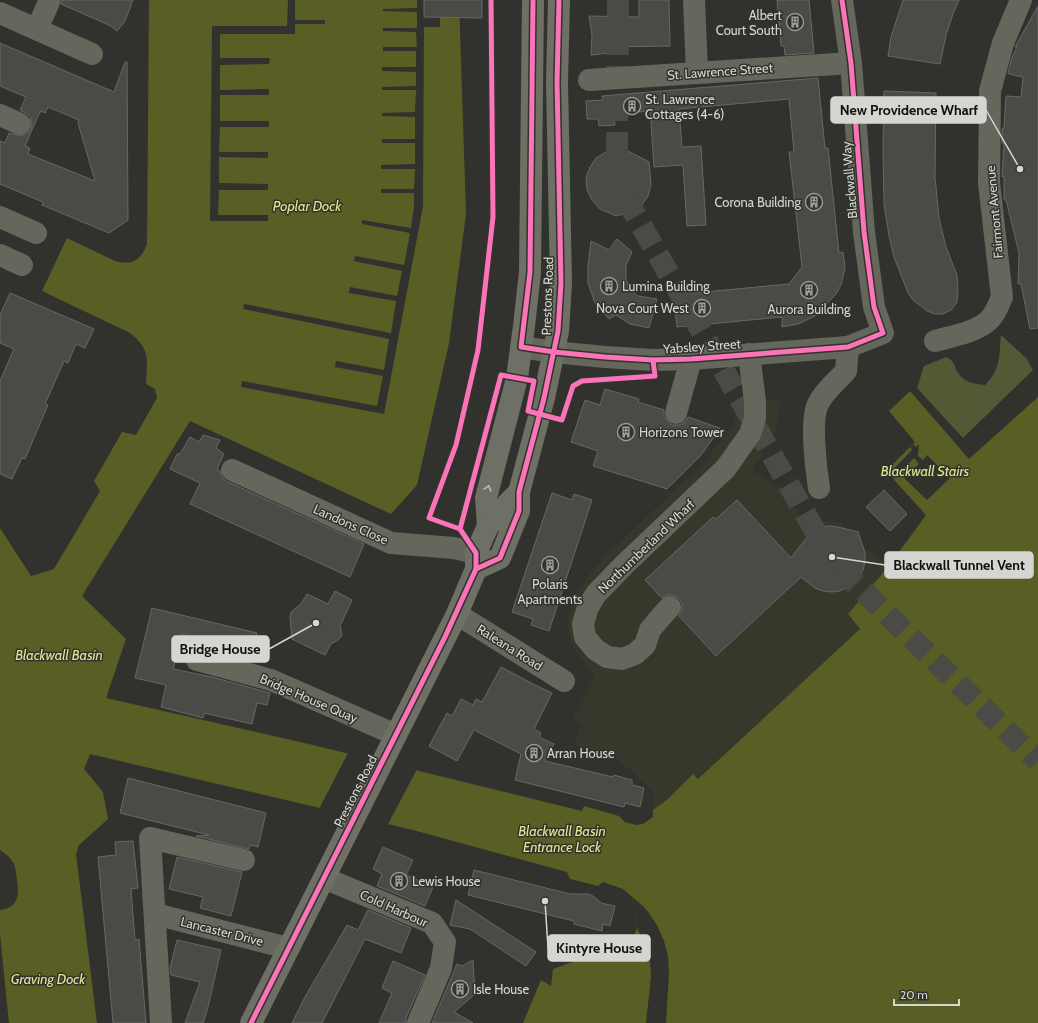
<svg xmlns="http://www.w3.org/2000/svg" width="1038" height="1023" viewBox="0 0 1038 1023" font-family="Cabin,sans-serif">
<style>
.built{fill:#37382c}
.green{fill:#545835}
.water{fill:#595e25}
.pier{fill:#31322d}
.building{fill:#4a4b47;stroke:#676864;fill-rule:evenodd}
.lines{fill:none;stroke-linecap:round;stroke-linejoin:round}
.highway-tunnel{stroke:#4a4a46;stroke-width:22;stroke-dasharray:22 11;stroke-linecap:butt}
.minor{stroke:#65675d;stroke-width:22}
.major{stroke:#6e7065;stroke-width:22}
.cycleway-casing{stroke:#32332c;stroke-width:8}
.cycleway{stroke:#fb73b8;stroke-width:5}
.oneway{stroke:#bbbcb6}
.labels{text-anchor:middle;stroke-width:3;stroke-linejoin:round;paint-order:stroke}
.poi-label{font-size:13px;fill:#d5d5d1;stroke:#32332c;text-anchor:start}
.street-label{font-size:13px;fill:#d5d5d1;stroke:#32332c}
.water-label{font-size:14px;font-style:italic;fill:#e0e98e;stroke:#32332c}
.leader{fill:none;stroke:#d5d5d1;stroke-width:1.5}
.callout-dot{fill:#d5d5d1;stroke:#32332c;stroke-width:1.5}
.callout{fill:#d5d5d1;stroke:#d5d5d1;stroke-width:1.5}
.callout-label{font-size:14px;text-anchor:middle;font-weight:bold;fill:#111}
</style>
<rect width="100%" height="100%" fill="#31322d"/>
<polygon class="built" points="780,399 777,426 771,442 752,470 783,490 808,527 826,521 842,523 875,556 888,567 848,614 861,629 698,779 693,774 668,799 653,810 653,791 616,757 575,745 581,724 573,719 595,675 575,651 571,639 568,626 569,616 573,598 592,570 611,550 704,463 733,424 735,416 735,409 733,402"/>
<path class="green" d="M1001,335L1026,358L1033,370L963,438L917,388L924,366L946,357C957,363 953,366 959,374C965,383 976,384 985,385C1001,369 999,356 1001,335Z"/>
<path class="water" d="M149,0H459L466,214L449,343L417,485L391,514L190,421L82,596L126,639L106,698L313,745L582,811L584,806L619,816L625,822L636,825L643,824L653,817V810L668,799L693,774L698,779L860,629L848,614L888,567L926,515L886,471L915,442L889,411L910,391L969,459L1038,397V1023H523L541,980L551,986L553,969L598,953L632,942L637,928L635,908L632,897L623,889L603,882L598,886L570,879L567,872L413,830L90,754L84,769L103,792L108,819L79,845L76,854L97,1023H9L0,934V910C19,908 19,894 17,879C16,873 16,866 12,861C9,856 4,853 0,850V528L31,576L54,569L100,491L94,481L122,432L136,435L157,398L155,389L146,384C147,359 151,350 130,333L42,291L67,238L115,261C132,266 141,260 147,244Z"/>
<g class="pier">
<polygon points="288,0 295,0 295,20 325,20 325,24 295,24 295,34 220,34 220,58 270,58 269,64 220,65 220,90 269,89 269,95 220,95 220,121 269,121 269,127 220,127 219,152 268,152 268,158 219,157 219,183 268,184 268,190 219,190 218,215 268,215 268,221 210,221 212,26 287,26"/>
<polygon points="417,0 440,0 440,27 424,27 423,206 384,414 241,387 242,381 377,406 383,376 335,367 336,361 384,370 389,339 243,309 244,304 391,333 396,301 349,293 350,287 397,296 402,271 354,261 355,256 404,265 410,233 362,224 362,220 411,228 414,206 414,193 381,193 381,189 414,189 415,169 381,169 381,165 415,164 415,143 382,143 382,139 415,139 415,117 382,116 382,113 415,112 416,90 382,90 382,87 416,86 416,72 382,71 382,67 416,67 416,51 383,51 383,47 417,47 416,32 383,31 383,28 417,28 417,12 383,11 383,9 417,8"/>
<polygon points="913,444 916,447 919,444 918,456 923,460 927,455 950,478 927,500 904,478 919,464 914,458 893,479 889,474 912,450 910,447"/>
<polygon points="348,753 368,756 417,769 387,826 334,814 319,809"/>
<polygon points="632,897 643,906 649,913 657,925 664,941 668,957 669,973 666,1023 646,1023 651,976 650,962 646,947 637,928 635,908"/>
</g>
<g class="building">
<polygon points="61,0 133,0 125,21 117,31 109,25 61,4"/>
<polygon points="424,0 482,0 482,18 424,17"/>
<polygon points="639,0 669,0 670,46 608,47 609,53 591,55 592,36 589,16 639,17"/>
<polygon points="777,0 809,0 814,53 785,55 784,46 781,46"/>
<polygon points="903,0 959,0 953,14 946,35 940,64 888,56 891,37"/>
<polygon points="1038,6 1038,328 1030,329 1021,284 1018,284 1019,253 1006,200 1004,200 1004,176 1002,177 1004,143 1002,143 1002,129 1004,128 1006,96 1021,97 1023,77 1009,74 1008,73 1012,57 1017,47 1015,47"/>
<path d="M0,43L114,92L125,62H127L128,220L109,233L42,205L43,202L0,184V141L5,143L9,133L21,136L27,134L31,129L32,123L30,116L20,110L26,97L0,86ZM48,107L79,120L78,123L95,181L28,154L30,148L25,146L38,116L41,111L45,113Z"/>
<polygon points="818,78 825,148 828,148 839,253 843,252 845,268 841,285 836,294 815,316 798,324 782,327 782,317 677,327 673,295 789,284 802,267 789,152 794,152 789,99 679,109 682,147 701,146 706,225 687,226 683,165 654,167 651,123 653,122 651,122 650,111 614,114 615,125 599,126 598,119 587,119 586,101 603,100 602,96"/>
<polygon points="884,91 936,93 935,177 939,218 946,247 957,275 958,289 957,302 951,310 943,314 935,314 927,311 913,300 908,293 894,257 889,236 884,204 883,148"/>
<polygon points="611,149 628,151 649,162 651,185 648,196 642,205 633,211 616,216 600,209 592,200 587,190 586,178 590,167 596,158"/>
<polygon points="617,239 632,252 626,265 626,278 629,289 638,296 657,299 649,328 630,324 616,315 609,319 595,303 588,283 588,266 591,241 609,250"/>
<polygon points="10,293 94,329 85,348 76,344 68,363 64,361 45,404 48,405 25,459 22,458 12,479 0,474 0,381 14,349 0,343 0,315"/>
<polygon points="605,389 639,399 638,402 664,410 664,416 667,421 672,425 679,425 685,422 688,417 720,428 702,454 667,489 593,466 598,451 571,442 585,400 600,405"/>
<polygon points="203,435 220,440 216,448 224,454 217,469 220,471 222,477 226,481 364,544 350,577 190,504 200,483 170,469 177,454 180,454 190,437 199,442"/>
<polygon points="884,490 907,514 890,531 866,507"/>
<polygon points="552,493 572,500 574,494 592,500 549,631 531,625 533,619 512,612"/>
<polygon points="737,500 791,558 808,536 814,531 822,527 830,526 838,527 858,532 865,553 865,562 863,570 855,583 840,591 832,592 823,591 815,588 801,577 716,656 679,616 682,609 682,603 679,598 672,595 667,595 662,598 645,580 713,517 716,519"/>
<polygon points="335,591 352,600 340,626 342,635 338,640 331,644 325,655 292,639 290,617 291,612 301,604 307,594 328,604"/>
<polygon points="152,608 257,633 250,661 217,653 219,644 182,634 173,669 212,677 270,693 267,705 257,703 252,724 204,713 203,718 161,707 166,685 135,678"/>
<polygon points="501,667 535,685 552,693 534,729 541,733 539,737 554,744 545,761 613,777 614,775 632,780 632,785 644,788 640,807 625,803 624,807 515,780 521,754 474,730 457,761 429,746 447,713 452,716 461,699 473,705 476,699 482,702"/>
<polygon points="128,778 266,813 258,847 250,845 249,849 196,836 209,835 120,813"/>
<polygon points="133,841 138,888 131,889 135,940 139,939 146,1023 113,1023 98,857 116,855 115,842"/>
<polygon points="383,847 413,860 406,875 433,887 425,906 377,886 382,874 373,869"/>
<polygon points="177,857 242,872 231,916 200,908 203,897 169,889"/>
<polygon points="474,870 570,894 588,894 593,896 601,903 615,906 610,926 603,924 602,931 574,924 574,921 468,895"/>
<polygon points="456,900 536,952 526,966 470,929 450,925"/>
<polygon points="368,910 411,928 401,953 365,939 322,1023 292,1023 305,997 347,925 358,930"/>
<polygon points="177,940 221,950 208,1007 203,1023 185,1023 200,982 171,975 170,969"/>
<polygon points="473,960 475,994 454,1012 473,1023 432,1023 457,964 462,966"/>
<polygon points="393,961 425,975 406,1018 406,1023 379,1023 392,993 382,988"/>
</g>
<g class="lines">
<path class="highway-tunnel" d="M618,0L617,149C619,174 622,189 633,211L826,550L840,567L855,583L1038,761"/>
<g class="minor">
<polyline points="694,0 697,72"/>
<polyline points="0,13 92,54"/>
<polyline points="37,29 49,2"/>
<polyline points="589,80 851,63"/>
<polyline points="0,115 20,124"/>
<polyline points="0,217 36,233"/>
<polyline points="0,255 22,265"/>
<path d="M935,341C952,336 974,333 988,321C995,315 998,306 1002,297L989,183L990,91L1003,43L1021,0"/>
<polyline points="521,347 554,352 605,357 653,360 691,359 848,347 883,333 874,307 864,232 851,63 842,0"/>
<polyline points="676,413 691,359"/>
<polyline points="232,470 391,543 454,548 476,553"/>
<path d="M819,488C816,469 810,420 818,404C824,391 837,381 846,371L848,347"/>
<polyline points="670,607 659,619 650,630 645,645 635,654 622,659 607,657 595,649 585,637 583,624 588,607 596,594 624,565 726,468 750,434 755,418 755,401 749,354"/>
<polyline points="457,614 564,681"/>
<polyline points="197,660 271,680 396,735"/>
<polyline points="324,878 432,923 445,942 441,968 418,1023"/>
<polyline points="155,914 288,948"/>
<polyline points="161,1023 150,838 244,860"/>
</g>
<g class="major">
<polyline points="488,526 486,498 517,378 524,326 530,272 533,0"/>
<polyline points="476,569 500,558 519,511 519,492 544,398 558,331 561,283 557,82 559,0"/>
<polyline points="251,1023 457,614 476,569 476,553 488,526 504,511 507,504 519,492"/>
</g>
<g class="cycleway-casing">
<g id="cycleway">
<polyline points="533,0 530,272 521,347 554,352 605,357 653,360 691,359 848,347 883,333 874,307 864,232 851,63 842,0"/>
<polyline points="460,529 429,518 456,445 478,350 493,217 491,0"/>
<polyline points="476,569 500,558 519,511 519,492 544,398 558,331 561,283 557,82 559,0"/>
<polyline points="251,1023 445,637 476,569 476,553 460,529 501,375 534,381 528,411 562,420 573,386 582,381 655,376 653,360"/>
</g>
</g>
<use href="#cycleway" class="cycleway"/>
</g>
<defs><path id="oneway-chevron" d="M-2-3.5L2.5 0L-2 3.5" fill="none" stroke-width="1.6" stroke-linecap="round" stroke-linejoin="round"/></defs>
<use class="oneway" href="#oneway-chevron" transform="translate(488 488) rotate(-75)"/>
<defs>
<g id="building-ring" transform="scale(0.9)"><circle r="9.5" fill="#32332c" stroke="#9c9c98" stroke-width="1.5"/><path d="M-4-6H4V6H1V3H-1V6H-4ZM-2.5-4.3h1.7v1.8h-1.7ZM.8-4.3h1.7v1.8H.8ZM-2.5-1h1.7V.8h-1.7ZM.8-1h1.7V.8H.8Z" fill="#9c9c98"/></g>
</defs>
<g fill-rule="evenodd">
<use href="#building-ring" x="795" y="22"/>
<use href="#building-ring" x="632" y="106"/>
<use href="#building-ring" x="814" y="202"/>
<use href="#building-ring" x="609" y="286"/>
<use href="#building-ring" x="809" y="290"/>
<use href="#building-ring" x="702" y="308"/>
<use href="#building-ring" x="626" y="432"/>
<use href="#building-ring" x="550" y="565"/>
<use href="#building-ring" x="534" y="753"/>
<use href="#building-ring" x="399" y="881"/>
<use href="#building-ring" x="460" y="989"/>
</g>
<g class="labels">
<g class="poi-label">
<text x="782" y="20" text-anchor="end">Albert<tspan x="782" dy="15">Court South</tspan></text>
<text x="645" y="104">St. Lawrence<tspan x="645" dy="15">Cottages (4-6)</tspan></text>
<text x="801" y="207" text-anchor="end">Corona Building</text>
<text x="622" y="291">Lumina Building</text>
<text x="689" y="313" text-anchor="end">Nova Court West</text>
<text x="809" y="314" text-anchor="middle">Aurora Building</text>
<text x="639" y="437">Horizons Tower</text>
<text x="550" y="589" text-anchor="middle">Polaris<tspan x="550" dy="15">Apartments</tspan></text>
<text x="547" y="758">Arran House</text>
<text x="412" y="886">Lewis House</text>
<text x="473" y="994">Isle House</text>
</g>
<g class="street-label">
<text transform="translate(720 71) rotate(-4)" y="5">St. Lawrence Street</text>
<text transform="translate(849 180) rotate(-95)" y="5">Blackwall Way</text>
<text transform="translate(994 212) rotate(-95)" y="5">Fairmont Avenue</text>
<text transform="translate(547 296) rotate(-88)" y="5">Prestons Road</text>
<text transform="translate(702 346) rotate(-4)" y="5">Yabsley Street</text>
<text transform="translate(351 524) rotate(24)" y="5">Landons Close</text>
<text transform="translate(646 546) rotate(-44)" y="5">Northumberland Wharf</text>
<text transform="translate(510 647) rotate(32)" y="5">Raleana Road</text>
<text transform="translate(309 698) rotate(23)" y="5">Bridge House Quay</text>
<text transform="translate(355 791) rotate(-63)" y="5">Prestons Road</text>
<text transform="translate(394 908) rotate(24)" y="5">Cold Harbour</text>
<text transform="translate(222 931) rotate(14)" y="5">Lancaster Drive</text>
</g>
<g class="water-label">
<text x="307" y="211">Poplar Dock</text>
<text x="925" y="476">Blackwall Stairs</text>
<text x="59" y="660">Blackwall Basin</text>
<text x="562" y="836">Blackwall Basin<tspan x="562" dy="16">Entrance Lock</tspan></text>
<text x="48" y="984">Graving Dock</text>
</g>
</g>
<path class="leader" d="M1020 169L986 110M832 557L885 565M316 623L269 649M545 901L548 948"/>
<g class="callout-dot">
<circle cx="1020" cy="169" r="4"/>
<circle cx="832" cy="557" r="4"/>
<circle cx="316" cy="623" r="4"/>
<circle cx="545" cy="901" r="4"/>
</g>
<g class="callout">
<rect x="831" y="97" width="155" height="26" rx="4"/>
<rect x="885" y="552" width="148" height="26" rx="4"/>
<rect x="172" y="636" width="97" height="26" rx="4"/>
<rect x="548" y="935" width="102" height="26" rx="4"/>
</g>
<g class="callout-label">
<text x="909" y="115">New Providence Wharf</text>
<text x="959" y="570">Blackwall Tunnel Vent</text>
<text x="220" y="654">Bridge House</text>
<text x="599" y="953">Kintyre House</text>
</g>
<path d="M894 999v6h65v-6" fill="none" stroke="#d5d5d1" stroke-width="2"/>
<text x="900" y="999" font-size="12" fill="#d5d5d1" stroke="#32332c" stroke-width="3" paint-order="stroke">20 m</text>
</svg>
